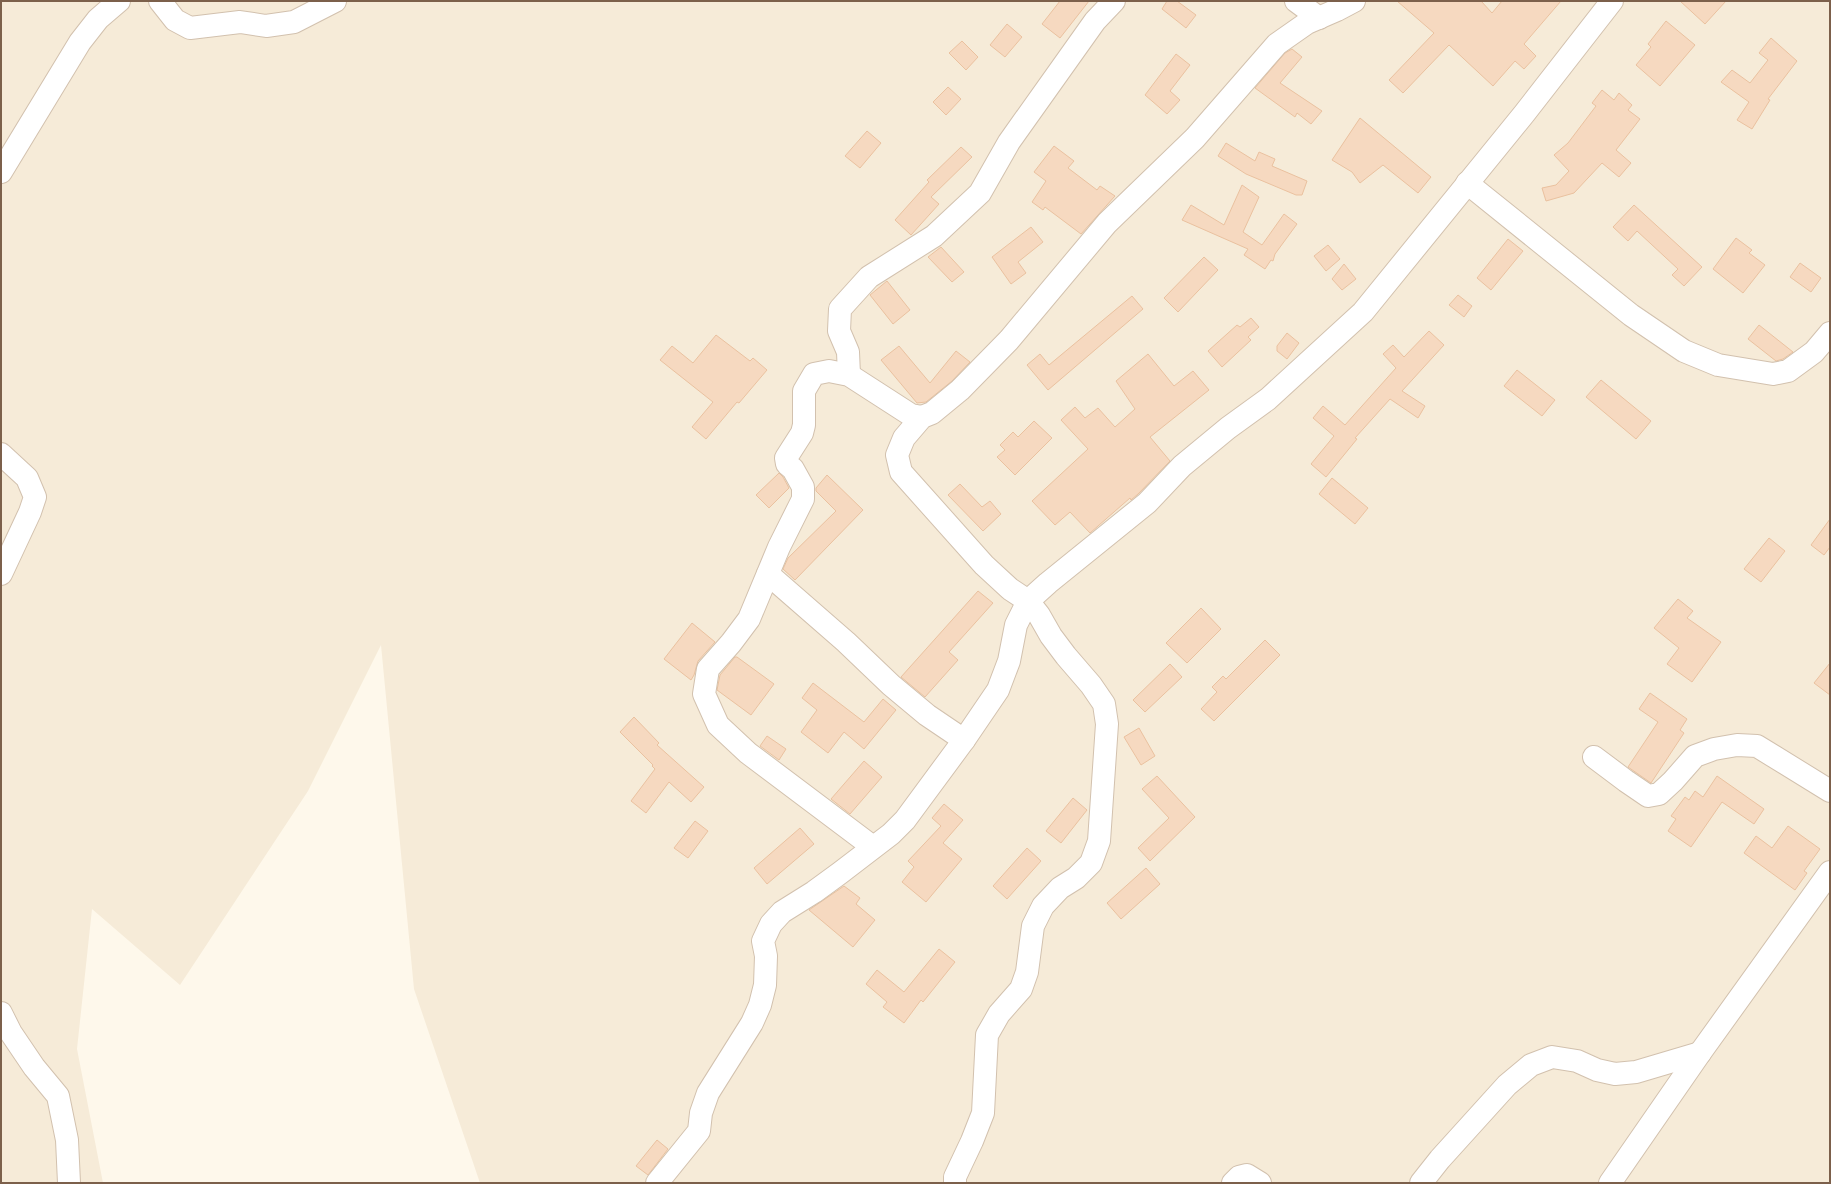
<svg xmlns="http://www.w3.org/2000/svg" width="1831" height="1184" viewBox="0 0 1831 1184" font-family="Manrope,sans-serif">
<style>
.residential{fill:#f6ebd8}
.building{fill:#f6d9c0;stroke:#eac19f}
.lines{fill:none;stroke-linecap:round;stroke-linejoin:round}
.minor-casing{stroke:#d2c1ae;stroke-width:24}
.minor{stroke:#fff;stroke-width:22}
</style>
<rect width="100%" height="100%" fill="#fef8eb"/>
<polygon class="residential" points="1,1 1830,1 1830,1183 480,1183 414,989 381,645 308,791 180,985 92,909 77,1049 103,1183 1,1183"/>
<g class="building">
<polygon points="1060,1 1089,1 1060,38 1042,24"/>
<polygon points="1167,1 1177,1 1196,15 1186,28 1162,9"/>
<polygon points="1397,1 1481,1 1492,13 1502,1 1561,1 1524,44 1536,56 1524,69 1515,61 1493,86 1449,45 1403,93 1389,80 1434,33"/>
<polygon points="1680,1 1726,1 1705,24"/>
<polygon points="1666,21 1695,45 1660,86 1636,65 1651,47 1648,44"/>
<polygon points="1007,24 1022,37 1005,57 990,45"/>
<polygon points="1771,38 1797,61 1768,99 1770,100 1752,129 1737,120 1749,102 1721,82 1732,70 1750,83 1768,60 1759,53"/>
<polygon points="962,41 978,57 966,70 949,53"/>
<polygon points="1292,49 1302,57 1280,83 1322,111 1311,124 1297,113 1295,117 1255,88 1285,53"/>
<polygon points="1176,54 1190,65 1170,91 1180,100 1167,114 1145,95"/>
<polygon points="948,87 961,99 946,115 933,102"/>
<polygon points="1602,90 1614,100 1619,93 1632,105 1628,110 1640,119 1616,150 1631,163 1619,177 1602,163 1574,193 1546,201 1542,188 1556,185 1569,171 1554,155 1568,143 1596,106 1592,103"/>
<polygon points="1360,118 1431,177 1418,193 1383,165 1360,183 1352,172 1332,160"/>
<polygon points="867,131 881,143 860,168 845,156"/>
<polygon points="1226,143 1255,161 1259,152 1275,159 1272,166 1307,181 1302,195 1296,195 1246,174 1218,156"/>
<polygon points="1054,146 1074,161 1068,168 1097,190 1100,186 1115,196 1081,234 1045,207 1043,210 1032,202 1046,181 1034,172"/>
<polygon points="961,147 972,157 931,197 939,204 911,235 895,220 929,182 927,180"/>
<polygon points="1242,185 1259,197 1243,232 1262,245 1284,214 1297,224 1275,254 1273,261 1271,260 1265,269 1244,255 1248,249 1182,220 1191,205 1224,225"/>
<polygon points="1634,205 1702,267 1684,286 1672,275 1678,269 1637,231 1628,241 1613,227"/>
<polygon points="1031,227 1043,242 1018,262 1026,273 1011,284 992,257"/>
<polygon points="1736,238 1752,250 1749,253 1765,265 1743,293 1713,269"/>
<polygon points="1508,239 1523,251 1491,290 1477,278"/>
<polygon points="1328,245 1340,259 1326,271 1314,256"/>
<polygon points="941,247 964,272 952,282 928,257"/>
<polygon points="1204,257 1218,270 1178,312 1164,298"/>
<polygon points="1800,263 1821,278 1811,292 1790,277"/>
<polygon points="1344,264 1356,279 1342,290 1332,279"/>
<polygon points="887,281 910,310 893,324 870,295"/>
<polygon points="1458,295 1472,306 1464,317 1449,305"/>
<polygon points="1132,296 1143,309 1048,390 1027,365 1040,354 1049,365"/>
<polygon points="1251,318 1259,327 1248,337 1251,340 1222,367 1208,351 1237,325 1240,327"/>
<polygon points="1759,325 1793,352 1783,359 1776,361 1748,339"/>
<polygon points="1429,331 1444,345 1402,391 1425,406 1418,418 1390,399 1355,438 1357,439 1326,477 1311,464 1334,436 1313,418 1323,406 1345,425 1396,368 1383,354 1393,345 1404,357"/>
<polygon points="1287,333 1299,343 1287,359 1277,351 1277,346"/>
<polygon points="716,335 750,361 753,358 767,370 739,403 737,402 706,439 692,427 713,402 660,360 672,346 693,363"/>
<polygon points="899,346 930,383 956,351 970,362 952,381 926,402 917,403 881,360"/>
<polygon points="1148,354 1174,386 1193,371 1209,390 1150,437 1170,461 1138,494 1131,500 1130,498 1090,533 1070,512 1055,525 1032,501 1088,449 1061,420 1075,407 1085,418 1098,408 1115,427 1135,409 1116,381"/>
<polygon points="1517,370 1555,400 1542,416 1504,386"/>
<polygon points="1601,380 1651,421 1636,439 1586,397"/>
<polygon points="1034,421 1052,438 1015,475 997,457 1005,450 1000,445 1013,432 1018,437"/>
<polygon points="779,473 783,477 789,488 769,508 756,495"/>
<polygon points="827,475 863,510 795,580 783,569 788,558 836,511 816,491 816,488"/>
<polygon points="1332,478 1368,508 1355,524 1319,494"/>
<polygon points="960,484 982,507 990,501 1001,514 983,531 948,495"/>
<polygon points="1830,519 1830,547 1824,555 1811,545"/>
<polygon points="1769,538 1785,551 1761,582 1744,569"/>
<polygon points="978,591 993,603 949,652 958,660 925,697 901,677"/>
<polygon points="1678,599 1693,611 1687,618 1721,642 1692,682 1667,664 1679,648 1654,628"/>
<polygon points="1201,608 1221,629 1187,663 1166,643"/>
<polygon points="692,623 715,642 698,661 694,675 691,680 664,659"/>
<polygon points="1265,640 1280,655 1214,721 1201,709 1217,692 1212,687 1223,676 1226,679"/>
<polygon points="735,657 737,657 774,684 751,715 717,690 720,675"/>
<polygon points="1830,663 1830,695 1814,683"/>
<polygon points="1170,664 1182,677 1145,712 1133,700"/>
<polygon points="813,683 864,722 883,699 896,710 864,749 844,732 828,753 801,732 817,710 802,698"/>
<polygon points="1650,693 1687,719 1680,730 1684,733 1651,783 1628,767 1658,722 1639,709"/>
<polygon points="634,717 659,743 657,745 704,787 691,802 669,782 646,813 631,801 655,769 652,766 653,765 620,732"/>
<polygon points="1139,728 1155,756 1141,765 1124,737"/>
<polygon points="767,736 786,749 779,760 760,746"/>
<polygon points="864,761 882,777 850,814 831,799"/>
<polygon points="1157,776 1195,817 1150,861 1138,848 1169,818 1142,789"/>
<polygon points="1717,776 1764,809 1754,824 1722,802 1691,847 1668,831 1676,819 1671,816 1685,797 1689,800 1695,791 1703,797"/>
<polygon points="1073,798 1087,810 1061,843 1046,831"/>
<polygon points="944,804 963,820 943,843 962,859 926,902 902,882 914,867 908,861 941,826 932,818"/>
<polygon points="695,821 708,831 688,858 674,848"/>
<polygon points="1788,826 1820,849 1804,871 1807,873 1795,890 1744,853 1756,836 1772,848"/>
<polygon points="800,828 814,844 767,884 754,868"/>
<polygon points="1027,848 1041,861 1007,899 993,886"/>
<polygon points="1146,868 1160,884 1121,919 1107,903"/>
<polygon points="844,886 860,898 856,904 875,920 853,947 809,910"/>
<polygon points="939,949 955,962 923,1002 921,1000 904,1023 883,1007 887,1002 866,984 877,970 904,992"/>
<polygon points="657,1140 668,1149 648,1175 636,1166"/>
</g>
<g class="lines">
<g class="minor-casing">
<g id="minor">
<polyline points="160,1 175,20 190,28 240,22 266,26 294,22 335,1"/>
<polyline points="1296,1 1319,18"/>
<polyline points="1,172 80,42 98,19 119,1"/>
<polyline points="1467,183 1631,315 1684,351 1718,365 1773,374 1788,371 1814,352 1830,333"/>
<polyline points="849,375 848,352 839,331 840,309 869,277 934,236 980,193 1009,142 1095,21 1114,1"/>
<polyline points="1,454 27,478 35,497 30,512 1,574"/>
<polyline points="768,574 846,642 891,685 927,715 964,740"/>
<polyline points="1594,757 1626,781 1648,796 1659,794 1673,781 1695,756 1714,749 1737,745 1757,746 1830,791"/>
<polyline points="873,847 748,753 718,725 704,694 708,669 731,643 749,619 779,547 803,499 803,487 793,469 787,464 786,458 802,433 804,425 804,391 814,374 829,371 849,375 911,415 922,417"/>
<polyline points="1,1013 11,1033 34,1067 58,1096 67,1140 69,1183"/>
<polyline points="657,1183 699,1131 701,1113 708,1093 752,1023 760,1005 765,985 766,956 763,941 771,924 782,912 814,892 840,873 891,834 905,820 964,740 998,690 1009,661 1016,625 1028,601 1048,583 1147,503 1182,466 1228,428 1268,399 1363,312 1524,114 1612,1"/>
<polyline points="955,1183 955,1177 972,1141 983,1113 987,1035 999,1014 1021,989 1027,972 1033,926 1043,906 1060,888 1076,878 1091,863 1099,841 1107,724 1104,704 1091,685 1066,656 1051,636 1039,615 1028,601 1010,589 984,565 901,472 897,455 904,438 922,417 932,413 960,390 1009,340 1107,223 1195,138 1277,44 1307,23 1337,10 1354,1"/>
<polyline points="1233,1183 1239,1177 1247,1175 1260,1183"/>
<polyline points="1421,1183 1440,1159 1507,1085 1531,1065 1552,1057 1577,1061 1597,1070 1615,1074 1636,1072 1700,1053"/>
<polyline points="1610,1183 1700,1053 1830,872"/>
</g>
</g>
<use href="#minor" class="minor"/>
</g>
<rect width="1831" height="1184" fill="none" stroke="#7c604b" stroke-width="4"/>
</svg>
